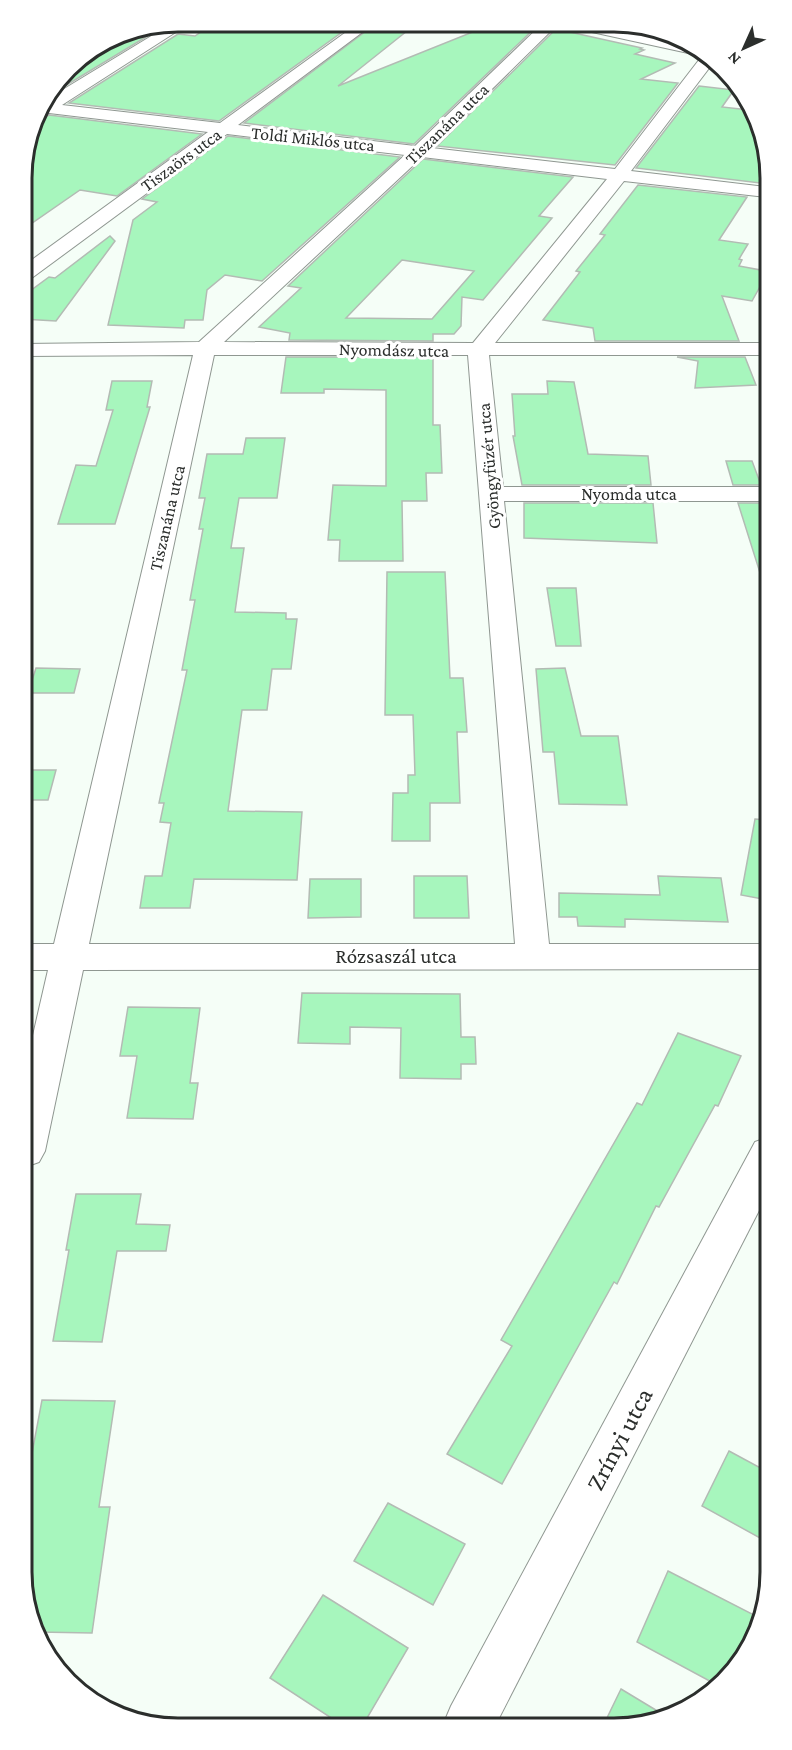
<svg xmlns="http://www.w3.org/2000/svg" width="792" height="1750" viewBox="0 0 792 1750" font-family="'Crimson Pro',serif">
<style>
.building{fill:#a7f6bd;stroke:#b3bbb4;stroke-width:1.5;fill-rule:evenodd}
.lines{fill:none;stroke-linecap:round;stroke-linejoin:round}
.minor-casing{stroke:#8f9791;stroke-width:2}
.major-casing{stroke:#8f9791;stroke-width:2}
.minor{fill:#fff;fill-rule:evenodd}
.major{fill:#fff;fill-rule:evenodd}
.labels{text-anchor:middle;stroke-width:6;stroke-linejoin:round;paint-order:stroke}
.far-street-label{font-size:18px;fill:#2b2e2c;stroke:#fff}
.street-label{font-size:21px;fill:#2b2e2c;stroke:#fff}
.near-street-label{font-size:26px;fill:#2b2e2c;stroke:#fff}
.rim{fill:none;stroke:#2b2e2c;stroke-width:3}
</style>
<rect width="100%" height="100%" fill="#f5fef7"/>
<g class="building">
<polygon points="217,21 356,22 219,121 69,103 178,34 195,36"/>
<polygon points="378,22 417,23 338,86 495,23 538,25 414,144 244,123"/>
<polygon points="139,29 156,31 45,98 74,60 118,33"/>
<polygon points="556,29 642,48 640,49 644,50 635,54 675,63 641,79 678,83 615,165 437,146"/>
<polygon points="699,86 734,90 722,107 749,110 766,137 766,170 760,183 636,168"/>
<polygon points="49,115 202,134 117,196 80,190 22,230 21,167 34,118 41,119"/>
<polygon points="228,136 400,157 262,281 225,275 207,290 203,320 185,320 184,328 108,325 133,220 157,202 142,199"/>
<path d="M423,159L573,177L539,216L552,218L483,300L462,297L461,326L454,334H433V341L289,340L290,333L259,327L301,288L288,286ZM402,260L474,271L432,319L346,318Z"/>
<polygon points="638,185 747,197 719,240 748,244 739,259 742,260 739,266 766,271 766,276 752,301 722,296 739,341 595,341 593,328 543,320 580,272 576,271 605,235 600,234"/>
<polygon points="110,236 115,241 56,321 22,319 22,297 49,277 55,278"/>
<polygon points="286,357 433,357 433,425 440,425 442,473 426,473 427,501 402,501 403,561 339,561 340,540 328,540 333,485 386,486 386,390 324,389 324,393 281,393"/>
<polygon points="677,357 745,357 756,385 695,388 698,361"/>
<polygon points="112,381 152,381 147,407 150,407 115,524 58,524 76,465 96,466 113,410 106,410"/>
<polygon points="547,381 574,382 588,454 648,456 651,485 522,485 513,436 515,436 512,394 548,394"/>
<polygon points="246,438 285,438 277,498 239,498 231,548 244,548 235,612 286,613 286,619 297,619 291,669 272,669 267,710 242,710 228,811 302,812 297,880 194,879 190,908 140,908 145,876 162,876 171,823 160,822 164,803 159,803 187,670 182,670 195,600 190,600 203,529 199,529 205,498 199,498 207,454 243,454"/>
<polygon points="726,461 752,461 761,485 733,485"/>
<polygon points="524,503 653,503 657,543 524,538"/>
<polygon points="738,503 767,503 767,575 761,576"/>
<polygon points="387,572 445,572 450,678 463,678 467,732 457,732 460,803 430,803 430,841 392,841 393,793 408,793 408,775 415,775 413,715 385,715"/>
<polygon points="547,588 576,588 581,646 556,646"/>
<polygon points="36,668 80,669 74,693 28,693"/>
<polygon points="565,668 581,736 618,736 627,805 559,804 554,752 543,752 536,669"/>
<polygon points="23,770 56,770 48,800 24,800"/>
<polygon points="755,819 768,820 768,900 741,895"/>
<polygon points="414,876 467,876 469,918 414,918"/>
<polygon points="658,876 721,878 728,922 625,919 625,927 578,926 577,917 559,917 559,893 660,895"/>
<polygon points="310,879 361,879 361,917 308,918"/>
<polygon points="302,993 460,994 461,1037 475,1037 476,1064 461,1064 461,1079 400,1078 401,1028 350,1027 350,1044 298,1043"/>
<polygon points="128,1007 200,1008 190,1083 198,1083 193,1119 127,1118 137,1056 120,1056"/>
<polygon points="678,1033 741,1056 718,1106 715,1105 659,1207 656,1206 617,1284 614,1282 502,1484 447,1454 512,1346 501,1340 637,1103 642,1105"/>
<polygon points="76,1194 141,1194 136,1224 170,1225 166,1251 117,1251 102,1342 53,1341 69,1250 66,1250"/>
<polygon points="42,1400 115,1401 99,1507 110,1507 92,1633 38,1632 26,1613 26,1485"/>
<polygon points="729,1451 770,1473 771,1544 702,1506"/>
<polygon points="388,1503 465,1544 433,1605 354,1561"/>
<polygon points="668,1571 758,1617 738,1668 719,1686 637,1642"/>
<polygon points="323,1595 408,1648 363,1725 342,1725 270,1678"/>
<polygon points="621,1689 669,1718 655,1724 604,1724"/>
</g>
<g class="lines">
<g class="minor-casing">
<path id="minor" d="M176,21H193L62,105L220,123L360,22H376L238,125L415,146L543,23H559L432,148L615,169L702,56L569,27L562,23C614,24 669,36 716,59L631,171L766,187V197L624,181L495,343H766V355H489L503,487H767V501H504L549,944H768V969L83,970L45,1151L39,1162L25,1167V1070L48,970H24V944H54L193,355L22,356V344L199,342L405,155L227,134L29,280L22,282V267L208,132L49,113L40,117L35,116L41,103ZM422,157L607,179L473,343L224,342ZM214,355H468L515,944H89Z"/>
</g>
<g class="major-casing">
<polygon id="major" points="769,1137 769,1191 496,1724 443,1725 451,1706 755,1142"/>
</g>
<use href="#minor" class="minor"/>
<use href="#major" class="major"/>
</g>
<g class="labels">
<g class="far-street-label">
<text transform="translate(447 124) rotate(-44)" y="6">Tiszanána utca</text>
<text transform="translate(313 139) rotate(6)" y="6">Toldi Miklós utca</text>
<text transform="translate(181 160) rotate(-36)" y="6">Tiszaörs utca</text>
<text transform="translate(394 350) rotate(1)" y="6">Nyomdász utca</text>
<text transform="translate(489 466) rotate(-95)" y="6">Gyöngyfüzér utca</text>
<text x="629" y="500">Nyomda utca</text>
<text transform="translate(167 518) rotate(-77)" y="6">Tiszanána utca</text>
</g>
<g class="street-label">
<text x="396" y="963">Rózsaszál utca</text>
</g>
<g class="near-street-label">
<text transform="translate(619 1439) rotate(-62)" y="9">Zrínyi utca</text>
</g>
</g>
<path d="M0 0H792V1750H0ZM178 32H614A146 146 0 0 1 760 178V1572A146 146 0 0 1 614 1718H178A146 146 0 0 1 32 1572V178A146 146 0 0 1 178 32Z" fill="#fff" fill-rule="evenodd"/>
<path class="rim" d="M178 32H614A146 146 0 0 1 760 178V1572A146 146 0 0 1 614 1718H178A146 146 0 0 1 32 1572V178A146 146 0 0 1 178 32Z"/>
<g transform="translate(744 48) rotate(225)" stroke="#ffffff" stroke-width="4.5" paint-order="stroke">
<path d="M0-4.5L10 22L0 15L-10 22Z" fill="#2b2e2c"/>
<text y="-9" font-size="16" font-weight="bold" text-anchor="middle" fill="#2b2e2c">N</text>
</g>
</svg>
